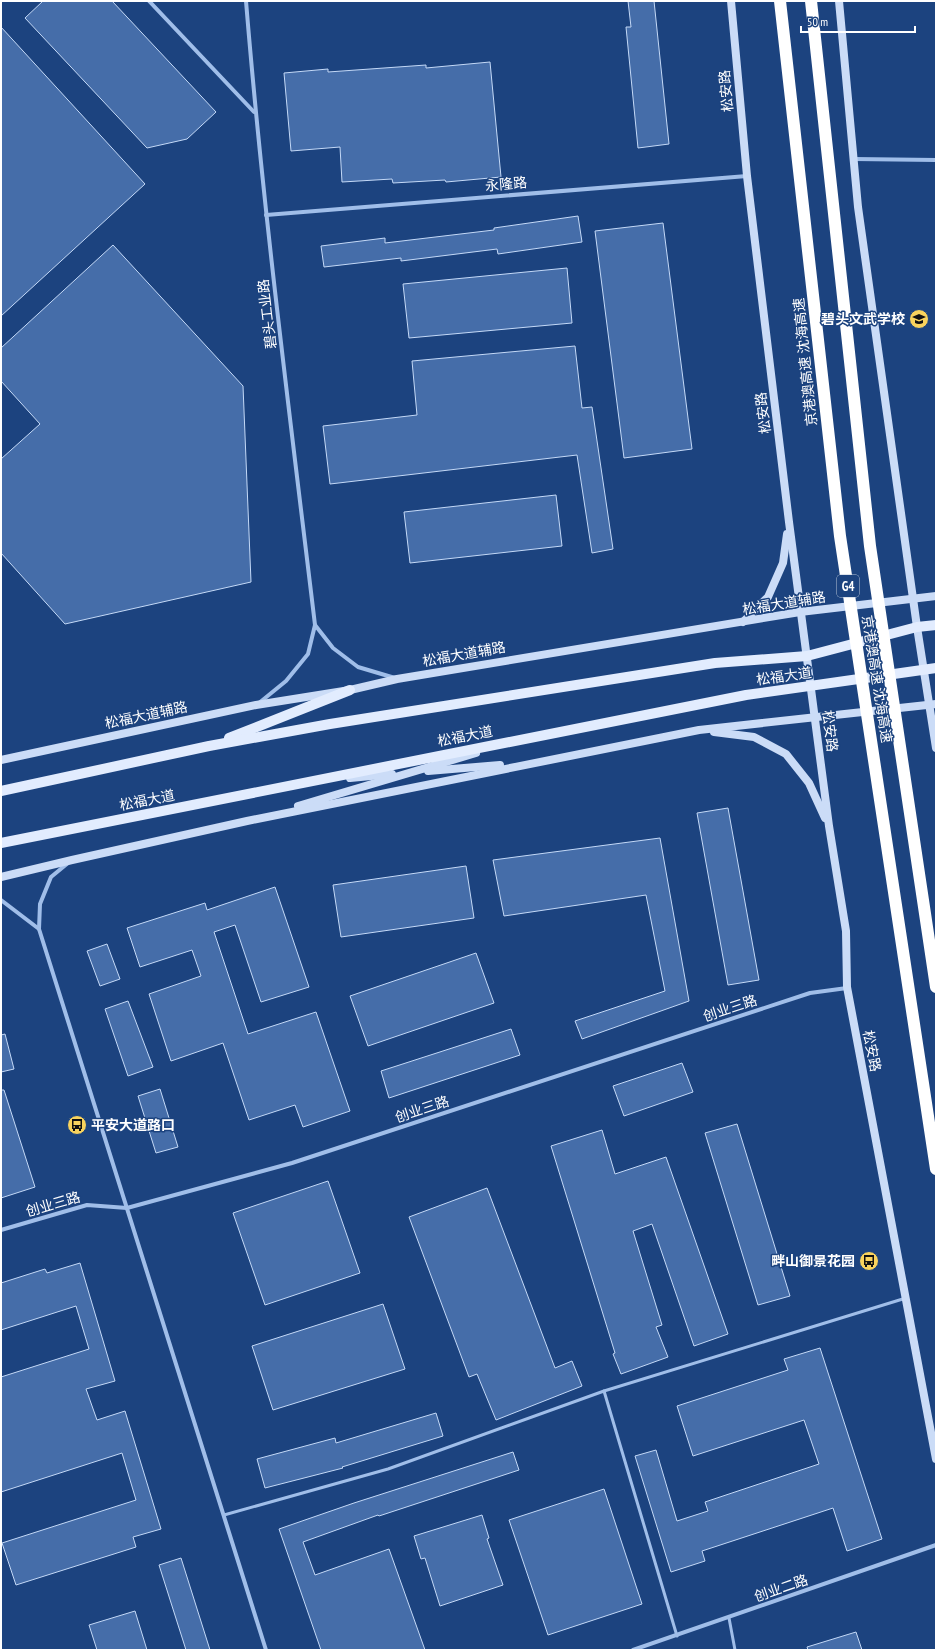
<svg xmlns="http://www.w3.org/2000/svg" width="937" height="1651" viewBox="0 0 937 1651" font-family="'PT Sans Narrow','Noto Sans SC',sans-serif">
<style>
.building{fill:#456da9;stroke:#c4d9f7}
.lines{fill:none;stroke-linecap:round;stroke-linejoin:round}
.service{stroke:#a0bee9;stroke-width:3}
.minor{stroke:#a0bee9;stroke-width:4}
.secondary{stroke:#cbdcf7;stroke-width:8}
.primary{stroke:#e2ecfe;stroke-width:10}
.motorway-bridge{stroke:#fff;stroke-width:12}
.labels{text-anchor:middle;stroke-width:3;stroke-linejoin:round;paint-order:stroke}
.shield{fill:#1c437f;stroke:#bbc7d9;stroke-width:1}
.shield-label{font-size:13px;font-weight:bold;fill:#fff}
.street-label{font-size:14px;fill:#fff;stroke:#1c437f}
.poi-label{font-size:14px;font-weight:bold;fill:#fff;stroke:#1c437f;text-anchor:end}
</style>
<rect width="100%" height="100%" fill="#1c437f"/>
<g class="building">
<polygon points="43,1 112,1 216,112 187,139 147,148 25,18"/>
<polygon points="628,1 654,1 669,144 638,148 626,27 631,27"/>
<polygon points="1,27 145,184 1,316"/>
<polygon points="490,62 501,177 446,182 445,180 393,183 392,179 342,182 340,147 291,151 284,73 328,69 328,72 426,65 426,68"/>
<polygon points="578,216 582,242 498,254 497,249 401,261 401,258 324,267 321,246 385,238 385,243 494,230 494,228"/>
<polygon points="663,223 692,449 624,458 595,231"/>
<polygon points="113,245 243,386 251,582 65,624 1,553 1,459 40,424 1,381 1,348"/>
<polygon points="567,268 572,323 409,338 403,284"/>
<polygon points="575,346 582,408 592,407 613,549 592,553 577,455 330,484 323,426 417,415 412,361"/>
<polygon points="556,495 562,546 410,563 404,512"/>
<polygon points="728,808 759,980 728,985 697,813"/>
<polygon points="660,838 689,1001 582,1039 575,1021 665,991 646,895 504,916 493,860"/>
<polygon points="466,866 474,918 341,937 333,885"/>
<polygon points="275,887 309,987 261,1002 235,925 214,932 248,1034 316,1012 350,1111 303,1127 295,1105 249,1120 223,1043 171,1061 149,994 201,976 192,950 140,967 127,928 205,903 207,910"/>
<polygon points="107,944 120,979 100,986 87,951"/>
<polygon points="476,953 494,1003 368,1046 350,996"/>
<polygon points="128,1001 153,1067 128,1076 105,1009"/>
<polygon points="511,1029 520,1055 389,1098 381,1071"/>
<polygon points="5,1034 14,1069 1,1072 1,1035"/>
<polygon points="682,1063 693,1092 624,1116 613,1086"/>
<polygon points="160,1089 178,1147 156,1153 138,1096"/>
<polygon points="1,1090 4,1090 35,1187 1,1198"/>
<polygon points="737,1124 790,1296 758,1305 705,1133"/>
<polygon points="602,1130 615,1174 666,1157 728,1334 694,1346 652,1224 633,1231 662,1325 656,1327 668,1357 621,1374 613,1354 615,1353 551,1146"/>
<polygon points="328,1181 360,1273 265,1305 233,1213"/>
<polygon points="487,1188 555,1368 572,1361 582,1386 496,1420 477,1374 469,1377 409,1217"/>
<polygon points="80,1263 115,1381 86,1389 97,1420 125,1411 161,1529 133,1537 136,1547 16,1585 2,1543 136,1500 122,1453 1,1492 1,1377 89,1349 76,1306 1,1330 1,1283 45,1269 47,1273"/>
<polygon points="383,1304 405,1369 273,1410 252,1346"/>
<polygon points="820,1348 882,1539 847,1551 833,1508 702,1551 705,1561 671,1572 635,1456 656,1450 677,1521 708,1511 705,1502 819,1464 804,1420 693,1456 677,1406 788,1370 784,1359"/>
<polygon points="436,1413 443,1436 342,1467 343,1468 265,1488 257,1459 335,1438 336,1443"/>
<polygon points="513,1452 519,1470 379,1516 378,1515 303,1542 315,1575 389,1549 425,1650 321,1650 279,1529 354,1503"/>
<polygon points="604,1489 642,1604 548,1635 509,1520"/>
<polygon points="482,1515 489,1538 487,1539 503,1585 440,1606 425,1558 421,1559 414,1536"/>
<polygon points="181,1558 210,1650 186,1650 159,1565"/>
<polygon points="135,1611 147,1650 97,1650 89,1625"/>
<polygon points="856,1632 862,1650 808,1650 807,1647"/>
</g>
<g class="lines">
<g class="service">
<polyline points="604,1391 677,1636"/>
<polyline points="224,1515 388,1469 604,1391 906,1298"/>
<polyline points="729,1618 735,1650"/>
</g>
<g class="minor">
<polyline points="149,1 254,112"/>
<path d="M246,1C263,209 290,417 315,625"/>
<polyline points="854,159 936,160"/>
<polyline points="266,215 747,176"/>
<polyline points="259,703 286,681 308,654 315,625 333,648 358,667 395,678"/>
<polyline points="68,863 51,877 40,904 39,929 266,1650"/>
<polyline points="1,900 39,929"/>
<polyline points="1,1230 87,1205 127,1208 292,1163 810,993 847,988"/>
<polyline points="633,1650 936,1545"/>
</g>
<g class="secondary">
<polyline points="731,1 747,176 789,522 829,826 846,931 847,987 936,1459"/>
<polyline points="839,1 858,207 917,627 936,748"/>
<polyline points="743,622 768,597 783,563 787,534"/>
<polyline points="714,732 754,737 786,754 809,783 825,818"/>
<polyline points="1,760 256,705 350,690 397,679 800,612 936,596"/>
<polyline points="428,771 500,765"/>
<polyline points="350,778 392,774"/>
<polyline points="298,806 476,753"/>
<polyline points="1,877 72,860 247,821 699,730 936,704"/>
</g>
<g class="primary">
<polyline points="229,738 350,690"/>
<polyline points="1,791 209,746 330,724 715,663 807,656 917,627 936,625"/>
<polyline points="1,843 746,695 936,668"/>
</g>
<g class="motorway-bridge">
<polyline points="780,1 840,536 936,1169"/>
<polyline points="811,1 870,546 936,987"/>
</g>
</g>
<defs>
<g id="school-disc" transform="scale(1)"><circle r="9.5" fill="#f9d35d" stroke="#1c437f"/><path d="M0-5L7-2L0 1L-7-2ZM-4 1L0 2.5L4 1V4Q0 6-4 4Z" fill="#111"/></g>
<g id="bus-disc" transform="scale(1)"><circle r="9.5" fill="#f9d35d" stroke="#1c437f"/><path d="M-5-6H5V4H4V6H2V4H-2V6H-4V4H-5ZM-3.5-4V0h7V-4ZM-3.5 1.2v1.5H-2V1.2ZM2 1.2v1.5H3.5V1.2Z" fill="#111"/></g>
</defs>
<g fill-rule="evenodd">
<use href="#school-disc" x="919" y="319"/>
<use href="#bus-disc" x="77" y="1125"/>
<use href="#bus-disc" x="869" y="1261"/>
</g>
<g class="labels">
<rect class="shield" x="837" y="575" width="22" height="22" rx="3"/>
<g class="shield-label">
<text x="848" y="591">G4</text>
</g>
<g class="street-label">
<text transform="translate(726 91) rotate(-95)" y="5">松安路</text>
<text transform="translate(506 184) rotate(-5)" y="5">永隆路</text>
<text transform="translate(267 314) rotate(-97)" y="5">碧头工业路</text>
<text transform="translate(805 362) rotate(-96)" y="5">京港澳高速 沈海高速</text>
<text transform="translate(763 413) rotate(-97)" y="5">松安路</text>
<text transform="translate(784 603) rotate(-9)" y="5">松福大道辅路</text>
<text transform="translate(464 654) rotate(-10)" y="5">松福大道辅路</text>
<text transform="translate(784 676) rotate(-8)" y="5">松福大道</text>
<text transform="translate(877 679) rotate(81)" y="5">京港澳高速 沈海高速</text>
<text transform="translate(146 715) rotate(-12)" y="5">松福大道辅路</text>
<text transform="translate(830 731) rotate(83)" y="5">松安路</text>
<text transform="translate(465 736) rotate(-11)" y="5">松福大道</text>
<text transform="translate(147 800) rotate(-11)" y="5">松福大道</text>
<text transform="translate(730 1008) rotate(-18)" y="5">创业三路</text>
<text transform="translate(872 1051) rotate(79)" y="5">松安路</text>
<text transform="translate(422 1109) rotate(-18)" y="5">创业三路</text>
<text transform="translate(53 1204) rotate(-16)" y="5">创业三路</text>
<text transform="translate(781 1588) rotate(-19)" y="5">创业二路</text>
</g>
<g class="poi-label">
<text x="905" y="324">碧头文武学校</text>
<text x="91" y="1130" text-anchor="start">平安大道路口</text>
<text x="855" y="1266">畔山御景花园</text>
</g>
</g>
<rect width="937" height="1651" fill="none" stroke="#ffffff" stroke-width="4"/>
<path d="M801 26v6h114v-6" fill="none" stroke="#ffffff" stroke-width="2"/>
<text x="807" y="26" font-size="12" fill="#ffffff" stroke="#1c437f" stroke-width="3" paint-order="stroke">50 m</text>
</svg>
